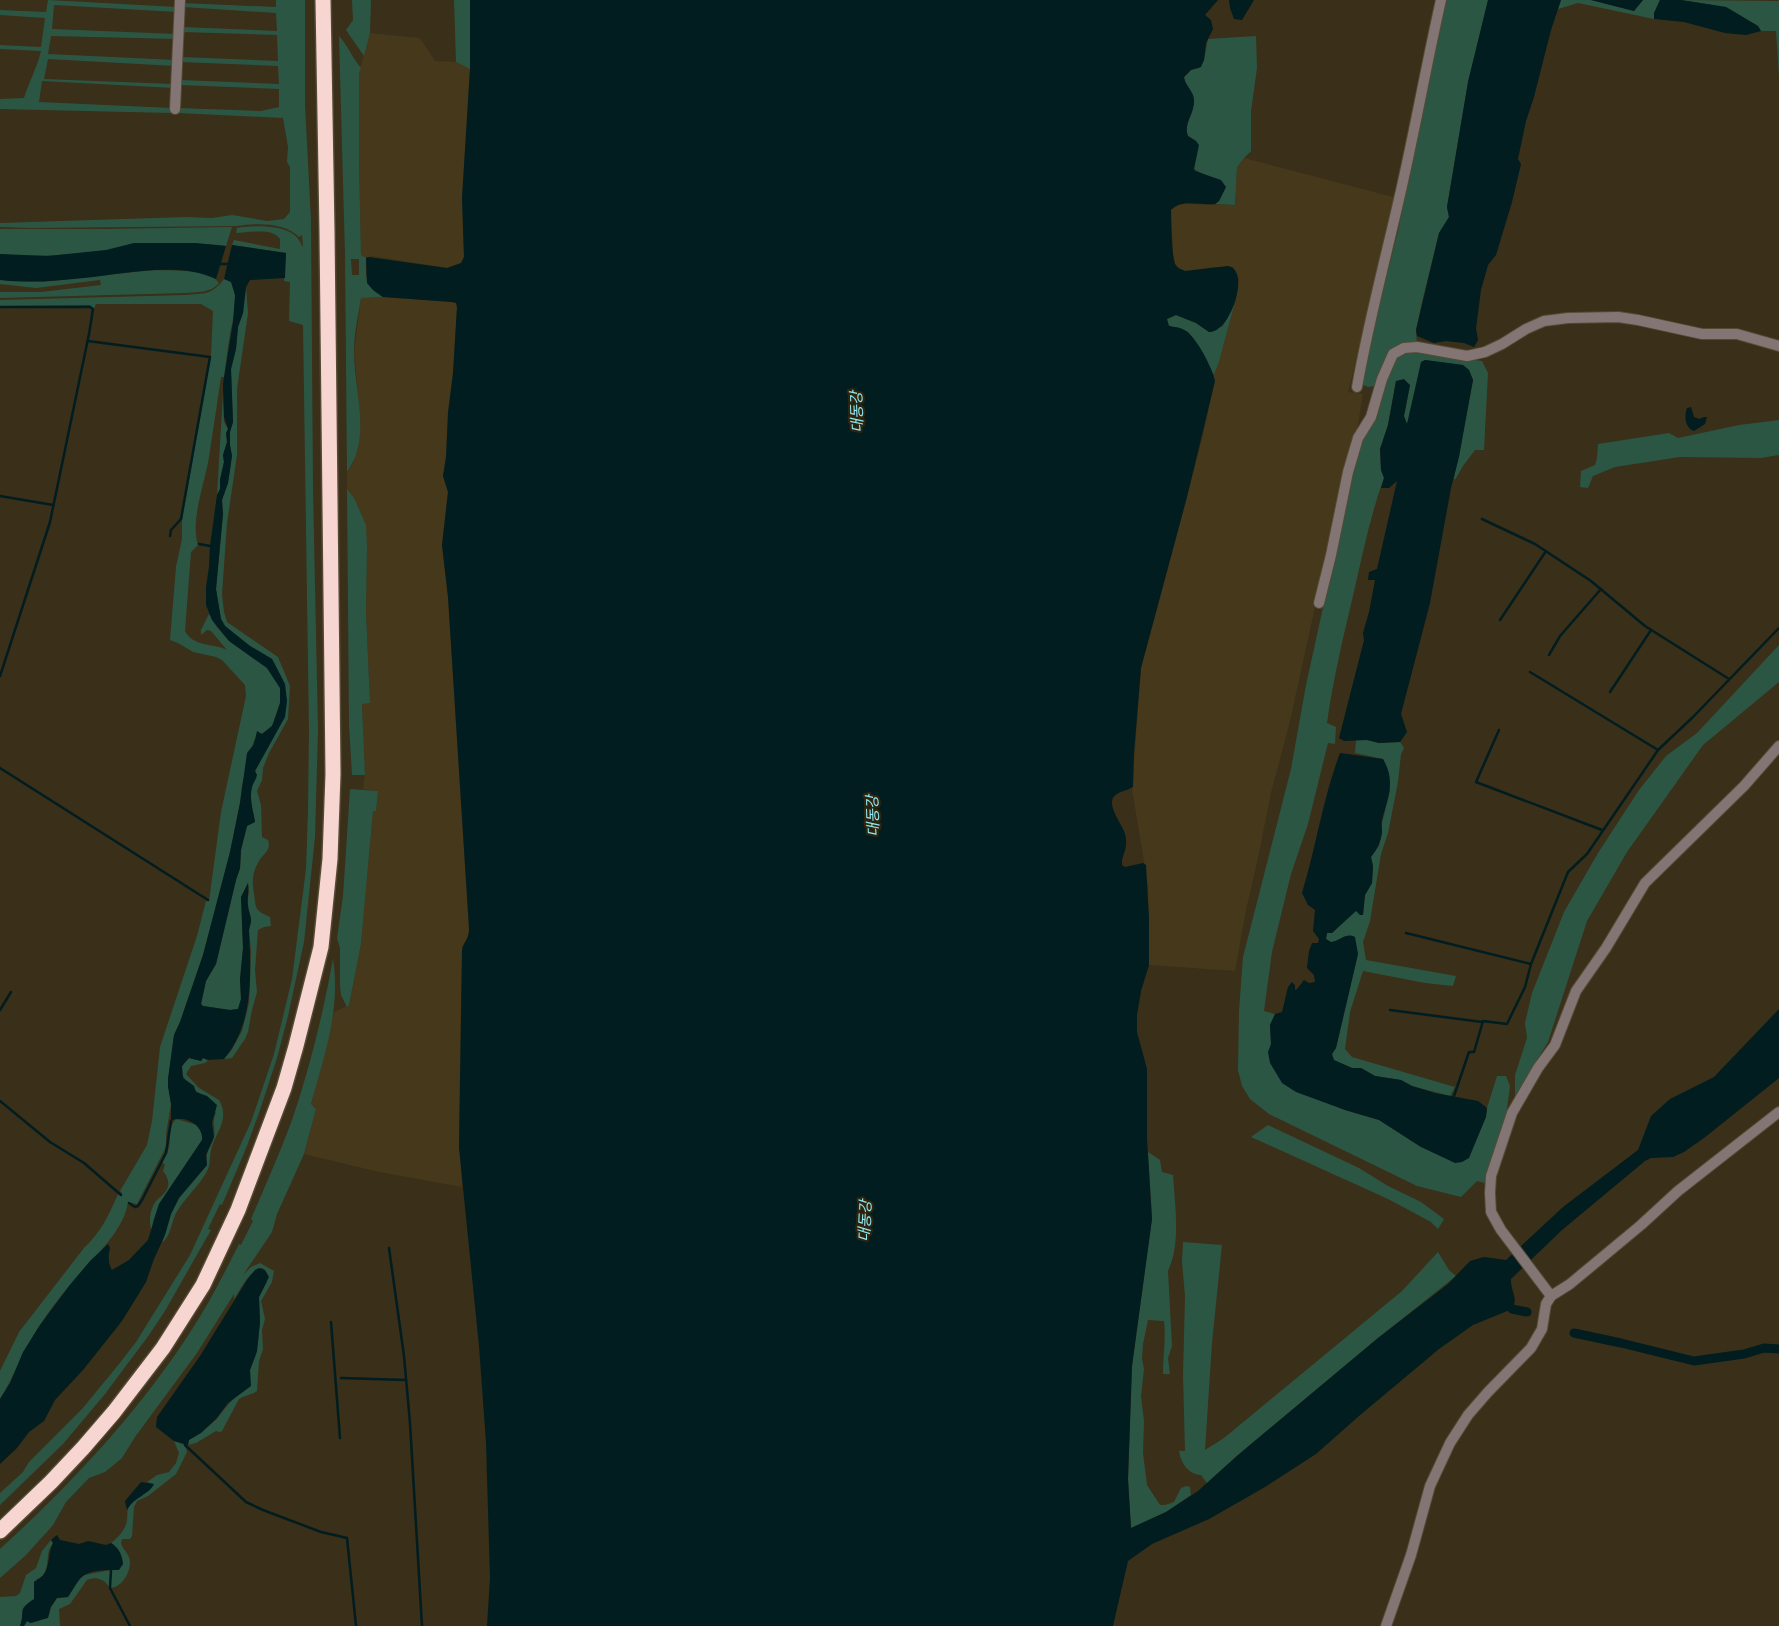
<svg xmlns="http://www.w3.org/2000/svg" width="1779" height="1626" viewBox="0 0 1779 1626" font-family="'Space Grotesk','Noto Sans KR',sans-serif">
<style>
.built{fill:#46381a}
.green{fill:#2c5644;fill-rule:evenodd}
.water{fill:#011d20}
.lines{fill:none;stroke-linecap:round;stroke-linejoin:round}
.stream{stroke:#011d20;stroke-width:2.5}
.canal{stroke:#011d20;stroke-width:9}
.minor-casing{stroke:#544a34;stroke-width:12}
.highway-casing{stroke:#544a34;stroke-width:18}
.minor{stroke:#837574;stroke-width:10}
.highway{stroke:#f7d5d1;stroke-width:15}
.labels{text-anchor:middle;stroke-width:4.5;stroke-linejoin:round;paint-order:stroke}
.water-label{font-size:15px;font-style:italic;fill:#90eaf4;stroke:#2f250f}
</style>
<rect width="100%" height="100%" fill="#3a2f18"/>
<g class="built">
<polygon points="370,33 420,38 435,61 456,62 470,69 462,198 464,257 461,263 454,266 447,268 372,256 366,258 361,256 359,162 359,73"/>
<polygon points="1244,158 1397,198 1348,392 1363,394 1357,431 1317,598 1290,721 1271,793 1258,858 1246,910 1235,971 1149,965 1148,886 1132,789 1141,668 1203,436 1213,388 1214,375 1219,362 1235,302 1239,279 1233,267 1215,267 1185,271 1178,268 1175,263 1173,254 1171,210 1177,205 1183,204 1235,205 1237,167"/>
<polygon points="383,297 452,302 456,303 457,307 453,373 448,413 446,457 443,476 448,492 442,545 448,597 469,928 469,938 462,946 462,952 459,1123 462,1187 379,1172 304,1154 316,1109 311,1104 334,1012 349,1005 361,944 373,811 376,811 378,791 363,789 365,775 362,703 370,703 366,612 367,548 354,498 347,489 347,472 353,464 359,405 354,352 361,298"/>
</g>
<g class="green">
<path d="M48,0L177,7V12L54,5L52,29L177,34V39L51,36L48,54L176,60L175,66L48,59L44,79L174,84V88L42,81L39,102L172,108V113L0,109V99L24,98C29,82 37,68 41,51L0,49V45L41,47L45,18L0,15V10L46,12Z"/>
<path d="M276,0H305V105L311,220L313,488L318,730L315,837L304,942L288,1016L277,1058L260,1110L247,1146L222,1205L220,1204L208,1229L211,1230L165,1311L149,1335L105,1394L63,1444L0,1505V1493L23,1472L29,1462L82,1409L119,1364L136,1342L190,1255L251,1122L274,1054L292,979L306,869L308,810L309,732L303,325L289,321L290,282L284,281L286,253L232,245L234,240L280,249V239C272,227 249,233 236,233L237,228C252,225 281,225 293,234C298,237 300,242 303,247L302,235L299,237C285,222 256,223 237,226L30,228L0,227V223L186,217L212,218L232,215L267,221L284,219L290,212V167L287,162L288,147L283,118L178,113V108L261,111L279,107V89L180,85V80L279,84L278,66L180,62L181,57L278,61L277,35L181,32L182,27L277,31L276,13L183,7L182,3L276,7Z"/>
<polygon points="352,0 371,0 370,33 364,56 346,30 353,20"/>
<polygon points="454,0 470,0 470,69 456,62"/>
<polygon points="1444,0 1488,0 1468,82 1447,207 1449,217 1439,233 1422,302 1416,330 1417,344 1397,345 1386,356 1375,386 1368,387 1363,385 1362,380 1366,356 1398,231"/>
<polygon points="1561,0 1591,0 1634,11 1643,0 1660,0 1654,13 1654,19 1578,3 1558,9"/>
<polygon points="1681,0 1779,1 1779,77 1776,31 1761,31 1758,26 1726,7"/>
<path d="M339,36C348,46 352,57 361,68L359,73V162L361,255L366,258C366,279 364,285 383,297L361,298C358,316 354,334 354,352C354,391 372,438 347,472L345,255ZM351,259H359V275H352Z"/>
<path d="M1256,36L1257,68L1251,111V151L1244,158L1237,167L1235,205L1215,204L1219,201L1226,187L1194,169L1196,141L1188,136C1183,124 1194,116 1193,104C1193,91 1186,88 1184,77L1191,70L1199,68L1204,60L1208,39Z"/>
<path d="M232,227L226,246C204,243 183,244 161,246C107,249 54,260 0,254V229H102Z"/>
<path d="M153,270C169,271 210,268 219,283C211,293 197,292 185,293L0,298V292H41L101,285L100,280L36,288L0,284V280L43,282Z"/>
<path d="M224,279L231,282C239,297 234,314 231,329C228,345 226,361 224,377H221C217,404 213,431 209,457C205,483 190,520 198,545L191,552L185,631C193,647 213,643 227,650L211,631L207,630L201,635V630L209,614L216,626L229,641L267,668L280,688V703L272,726L254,740L242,785L240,803L230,852L203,955L180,1022L174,1035L168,1079L171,1104L166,1134V1147L137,1204L128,1202C124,1233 89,1261 70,1285C59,1298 49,1311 40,1325C24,1349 15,1375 0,1399V1371L19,1332L84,1248C101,1232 109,1215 118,1194L122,1195V1193L120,1191L147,1145L152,1121L160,1047L197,936L206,901H209L221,812L246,696L245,685L222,660L216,657L193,652L178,643L170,640L176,567L182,539V520L211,356L213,311L201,304H96L94,309L90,305L0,306V300L185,295C204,293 211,296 224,279Z"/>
<path d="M246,286L248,313L237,389V455L227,523L222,594L224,612L227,622L278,657L290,686L288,719L269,753L263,768L262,780L257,791L261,805L262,837L268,840C272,851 262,854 258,863C252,873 252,882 254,894C256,910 255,910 270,917L271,926L264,927L258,930L255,970L257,992L252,1010L248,1032L245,1039L232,1058L224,1059L231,1051L242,1031L249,1003L251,952L249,930L251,920L247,904L249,892L248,883L241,897L243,948L240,979L241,999L238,1009L230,1010L203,1006L201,1004L206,981L216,964L236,880L240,869L241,850L247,826L255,821C253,810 249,799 252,787C253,780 256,780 255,771L285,716L283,680L272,659L250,646L225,626L221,619L216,589L223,514L222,500L228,483L232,456L230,445V432L233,422L231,369L236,349L238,327L243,313Z"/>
<path d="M1235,302L1219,362L1214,375L1188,332C1182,327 1173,329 1167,324V319L1176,315L1196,323L1209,332L1223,326Z"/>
<path d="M1408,351L1482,361L1488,373L1484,450H1475L1463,466L1455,480L1454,478L1473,380L1469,370L1463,365L1425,360L1407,425L1404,416L1410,385L1396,381L1388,425L1380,449L1381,470L1384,478C1370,516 1362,557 1353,596C1343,638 1333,680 1327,723L1336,727L1335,744L1328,743L1308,824L1291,874L1272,952L1264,1011L1275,1014L1270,1025L1271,1044L1327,1102L1345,1110L1379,1120L1421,1147L1486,1117L1487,1108L1497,1076H1506L1510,1086L1506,1117L1485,1183L1477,1181L1461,1197L1417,1186L1269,1114L1250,1099L1242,1086L1238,1070L1239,1011L1243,957L1291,769L1306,685L1357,453L1364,433L1377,418L1388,372L1398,354Z"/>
<polygon points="223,393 224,422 228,429 226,433 227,442 223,455 224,462 220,479 220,489 217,495"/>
<polygon points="1779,420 1779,455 1761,458 1680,457 1615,467 1593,476 1588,488 1580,487 1581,471 1595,465 1597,458 1598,444 1669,433 1678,438 1739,425"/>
<polygon points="347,489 354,498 366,525 367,548 366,612 370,703 362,704 365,775 352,775 349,725"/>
<polygon points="1779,645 1779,682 1703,745 1627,852 1587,921 1548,1042 1515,1096 1515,1075 1527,1038 1525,1023 1532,993 1564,912 1598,853 1639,790 1666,756 1697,733"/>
<polygon points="1356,740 1367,740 1379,743 1400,742 1404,748 1401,754 1398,782 1388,833 1381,854 1370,921 1363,942 1366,960 1456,976 1453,986 1425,983 1363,971 1350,1012 1345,1049 1352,1057 1455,1087 1450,1096 1412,1086 1401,1080 1375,1076 1361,1068 1352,1068 1333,1060 1332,1054 1336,1048 1358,954 1345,936 1338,941 1331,942 1326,939 1327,933 1332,933 1356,910 1363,914 1365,895 1372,883 1373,866 1371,857 1379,846 1382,832 1382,823 1390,791 1383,759 1355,753"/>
<polygon points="350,789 378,791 376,811 373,811 361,944 349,1005 347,1007 341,995 340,986 340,948 337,938 343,896"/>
<path d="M333,959C341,1010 324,1056 311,1104L316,1109L304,1154L277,1214L272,1232L243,1275L251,1267L260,1263L274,1271L272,1282L261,1301L265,1319L262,1330L263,1349L259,1361L257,1391C251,1395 245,1395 239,1399L222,1431L220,1432L216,1431L196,1443L188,1445L189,1440C199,1432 211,1426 220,1415C228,1404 236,1395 248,1388L250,1370L256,1355L258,1342L260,1322L259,1297L267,1282L263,1268C249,1269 241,1289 234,1299V1294L197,1353L135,1437L122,1458L105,1472L89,1478L66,1502L53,1525L46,1533L25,1556L0,1578V1549C71,1484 138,1413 191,1331C209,1303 224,1274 239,1244L241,1245L253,1221L251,1219C265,1186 280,1153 292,1120C310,1067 323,1014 333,959Z"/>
<path d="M189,1058L201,1061L203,1058L208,1060L205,1063L191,1066L186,1074L199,1088L219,1100C231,1121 214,1133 211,1151C209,1159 211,1165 206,1173C198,1187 184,1199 176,1213C171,1223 171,1236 162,1243L171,1214L179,1198L207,1165C205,1149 211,1149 214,1137C216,1128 211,1122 216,1113L199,1093C195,1091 194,1089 190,1085C181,1075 177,1069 189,1058Z"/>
<path d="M176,1119L197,1125L203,1135L202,1140L159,1204L153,1221L152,1230C148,1223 150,1207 157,1200C168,1191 173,1184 163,1171L165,1165L162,1162C165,1157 168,1152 169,1147C171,1136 168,1127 176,1119Z"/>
<polygon points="1268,1125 1359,1168 1388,1186 1421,1202 1444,1219 1438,1229 1431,1222 1388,1199 1251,1137"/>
<path d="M1148,1152L1160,1160L1162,1172L1173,1175C1175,1206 1181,1243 1168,1271L1172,1346L1168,1358L1170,1374H1163C1163,1356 1166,1338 1164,1321L1148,1320L1143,1344L1142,1359L1144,1369L1141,1396L1144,1421L1143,1453L1147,1485L1160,1505H1165L1174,1502L1181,1488L1186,1486L1190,1487L1191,1495L1166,1512L1131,1528L1128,1479L1132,1366L1152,1219Z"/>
<path d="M1183,1242L1222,1245L1212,1343L1205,1450L1224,1438L1402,1291L1438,1252L1449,1270L1456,1276L1378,1338L1238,1455L1207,1483L1201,1475C1188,1474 1181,1463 1179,1451H1185L1183,1375L1185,1296L1182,1262Z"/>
<path d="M174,1441L185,1445L187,1452L176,1474L148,1496L137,1501L134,1507L132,1536L130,1539H122L121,1543C122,1548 127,1552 129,1557C133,1569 123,1588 110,1588C104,1579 97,1576 87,1580L70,1604L59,1609L60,1626H24L27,1621L31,1623L39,1621L57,1598L68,1597L80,1578L84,1575L111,1570L123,1564C122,1554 119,1548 111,1543C118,1538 126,1529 127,1520C128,1514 126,1510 130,1505C136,1495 146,1495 153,1484L147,1482L157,1475L169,1472L176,1463L179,1453Z"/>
<path d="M51,1540L53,1543C52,1545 50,1547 49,1550C46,1561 50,1574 37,1579L34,1600C17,1609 26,1611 20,1626H0V1597L16,1596L20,1593L26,1575L36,1568L42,1551Z"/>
</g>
<g class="water">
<path d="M470,0H1218L1205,15L1211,20L1213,29L1206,43L1204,60L1201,67L1191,70L1184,77C1185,86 1194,91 1194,100C1195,113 1183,123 1188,136L1196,141L1199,145L1194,169L1195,171L1221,180L1226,187L1219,201L1215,204C1202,206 1182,198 1171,210C1171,219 1172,257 1175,264C1177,268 1181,269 1185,271L1228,266C1251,269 1231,333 1209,332L1196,323L1176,315L1167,319L1169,326C1174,327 1180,327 1184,330C1195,334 1213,369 1215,381L1187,497L1141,668L1134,753L1133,787C1127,791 1117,791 1113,798C1108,808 1122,824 1125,834C1129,850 1121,854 1122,865L1125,867L1143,863L1146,865L1149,918V965L1141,991L1137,1015V1032L1147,1069V1139L1152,1219L1132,1366L1128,1479L1131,1528L1166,1512L1198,1491L1238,1455L1378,1338L1448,1284L1470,1261L1484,1257L1506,1260L1563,1207L1638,1150L1651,1116L1670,1099L1714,1077L1779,1009V1078L1704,1138L1684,1152L1673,1157L1651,1158L1645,1161L1562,1230L1511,1279C1510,1290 1519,1298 1512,1309L1473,1325L1439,1349L1359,1416L1316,1454L1265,1487L1209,1519L1152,1544L1128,1561L1113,1626H487L490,1578L486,1442L479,1346L459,1148L462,952C463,941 469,941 469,928L448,597L442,545L448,492L443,476L446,457L448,413L453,373L457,307L456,303L452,302L383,297L373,290L367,283L366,258L368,257L447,268L461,263L464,257L462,198L470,69Z"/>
<polygon points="1229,0 1254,0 1242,20 1234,19 1230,8"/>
<polygon points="1488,0 1561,0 1551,30 1534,97 1526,121 1518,159 1521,164 1512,202 1496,255 1488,265 1481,290 1476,328 1478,340 1474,347 1464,343 1446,341 1434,343 1417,336 1416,330 1439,233 1449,217 1447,207 1468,82"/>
<polygon points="1591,0 1643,0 1634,11"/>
<polygon points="1660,0 1681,0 1726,7 1758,26 1761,31 1746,35 1725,33 1684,22 1654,19 1654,13"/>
<path d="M134,243H196L226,246L216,279C179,261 123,274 84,278C56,281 28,283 0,280V254L48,256L106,250Z"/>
<path d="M232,245L286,253L285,278L250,280L246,287L243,313L238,327L236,349L231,369L233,422L230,432V445L232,456L228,483L222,500L223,514L216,589L221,619L225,626L250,646L272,659L285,684L287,701L285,717L255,771L257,775C256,780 253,783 252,787C249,799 253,810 255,822L247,826L241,850L240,868L236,880L216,964L206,981L201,1004L203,1006L230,1010L238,1009L241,999L240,979L243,948L241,897L248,883C249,890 247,898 248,905C248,910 251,915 251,920C251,924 249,928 249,931C251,976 254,1023 224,1059L208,1060L203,1058L201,1061L189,1058L182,1066L183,1078L194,1086L196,1092L207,1096L217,1105L212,1123L214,1137L206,1155L207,1165L179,1198L171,1214L165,1235L154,1259L146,1282L122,1321L83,1370L55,1400L44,1421L29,1432L17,1448L0,1464V1399L10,1383L23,1352L40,1325L69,1286L90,1261L108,1244L110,1248C108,1255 108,1264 112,1270L129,1260L148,1240L159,1204L202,1140C204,1125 183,1114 171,1121V1104L168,1087V1079L174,1035L180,1022L203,955L230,852L240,803L247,753L254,744L257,731L262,734L272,726L274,721L280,703V688L267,668L229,641L212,620L206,605V587L209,567L210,546L217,495L220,489V480L224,462L223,455L227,442L226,433L228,429L224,417L223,384L233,322L235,295L231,282L224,279Z"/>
<polygon points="1425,360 1463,365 1469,370 1473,380 1459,457 1451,488 1430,603 1401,714 1407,732 1400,742 1379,743 1367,740 1344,741 1339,738 1364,640 1363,633 1369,612 1375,580 1368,580 1369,572 1377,569 1397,481 1389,488 1381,488 1384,478 1381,470 1380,449 1388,425 1396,381 1404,379 1410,385 1404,416 1407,424 1421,362"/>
<path d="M1691,407L1694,417L1699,419L1704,417H1707L1705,424L1694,431C1685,428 1684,416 1687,408Z"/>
<path d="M1340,753L1383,759C1396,781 1388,797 1382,820C1381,824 1382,828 1382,832C1381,842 1377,849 1371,857L1373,866L1372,883L1365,895L1363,915H1360L1356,911L1332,933H1327L1326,939L1331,942C1340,941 1346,932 1355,937L1358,954L1336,1048L1332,1054L1334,1060L1352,1068H1361L1375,1076L1401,1080L1412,1086L1435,1093L1478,1101L1487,1108L1486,1117L1469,1158L1462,1162L1455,1163L1421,1147L1379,1120L1345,1110L1296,1092L1282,1083L1270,1063L1268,1052L1271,1044L1270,1025L1275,1014L1282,1012L1288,987L1292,982L1295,985V990L1297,989L1304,980L1309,983L1315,982L1314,975L1307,968L1309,951L1312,943H1318L1319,939L1313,931L1315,910L1308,905L1302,893C1316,847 1323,798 1340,753Z"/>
<polygon points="259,1268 265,1270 269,1277 259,1297 260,1322 257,1351 250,1370 251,1386 228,1403 216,1419 201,1433 189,1440 188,1445 174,1441 156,1427 157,1417 200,1356 247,1280 255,1270"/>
<path d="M141,1482L154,1484C149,1495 135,1496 127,1510L125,1501Z"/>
<path d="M57,1535L60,1540L79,1544L88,1541L106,1545L111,1543C119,1548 122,1555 123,1564L119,1570C107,1570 87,1569 79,1580C75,1585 72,1591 68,1597L57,1598L51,1607L48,1618L30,1623L27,1621L24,1626H20C26,1610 16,1611 34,1599V1582C37,1579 42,1578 44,1574C50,1565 48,1553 53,1543L51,1540Z"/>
</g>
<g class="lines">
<g class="stream">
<polyline points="218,264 230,264"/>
<polyline points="0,307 90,307 93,309 89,334 50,522 0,676"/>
<polyline points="88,341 210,357 181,519 171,530 170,536"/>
<polyline points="0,496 53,505"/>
<polyline points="1482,519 1535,544 1591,581 1645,626 1729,679"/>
<polyline points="199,544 210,546"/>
<polyline points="1500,620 1546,551"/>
<polyline points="1549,655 1560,636 1601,589"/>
<polyline points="1530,672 1658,750"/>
<polyline points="1610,692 1651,630"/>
<polyline points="1499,730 1476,782 1602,830"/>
<polyline points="0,768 208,900"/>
<polyline points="1406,933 1531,964"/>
<polyline points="0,1010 11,992"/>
<polyline points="1390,1010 1482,1022"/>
<polyline points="1454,1096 1469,1052 1474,1052 1483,1021 1507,1024 1525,987 1531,964 1568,872 1587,854 1658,750 1693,717 1779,628"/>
<polyline points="0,1101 50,1142 84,1163 121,1195"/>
<polyline points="129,1203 135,1207 138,1206 142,1200 166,1153 171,1121"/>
<polyline points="389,1248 404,1356 410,1423 422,1626"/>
<polyline points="331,1322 340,1438"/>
<polyline points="341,1378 406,1380"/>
<polyline points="185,1445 246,1502 263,1510 321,1532 347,1538 356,1626"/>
<polyline points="111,1570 110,1588 130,1626"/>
</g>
<g class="canal">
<polyline points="1512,1309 1527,1312"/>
<polyline points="1574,1333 1621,1343 1694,1361 1744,1354 1764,1348 1779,1349"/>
</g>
<g class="minor-casing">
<g id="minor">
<polyline points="175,109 180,0"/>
<path d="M1357,387C1369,319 1387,253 1402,186C1416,124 1427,62 1441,0"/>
<polyline points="1319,603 1331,555 1348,472 1358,438 1371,417 1382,379 1393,354 1404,348 1417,347 1467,356 1485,352 1502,344 1526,329 1544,321 1568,318 1618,317 1638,320 1702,334 1737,334 1779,346"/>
<polyline points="1551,1296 1501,1230 1491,1212 1490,1193 1491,1176 1512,1113 1538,1068 1555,1045 1576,991 1606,948 1645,883 1744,786 1779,746"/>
<polyline points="1386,1626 1411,1555 1430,1486 1450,1443 1468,1415 1488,1392 1531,1348 1542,1329 1546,1304 1551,1296 1570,1284 1641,1225 1678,1191 1779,1112"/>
</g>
</g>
<g class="highway-casing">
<polyline id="highway" points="0,1531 51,1482 83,1448 114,1412 163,1348 203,1285 238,1210 284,1088 296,1046 321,947 330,859 333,774 327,231 323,0"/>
</g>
<use href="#minor" class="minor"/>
<use href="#highway" class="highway"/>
</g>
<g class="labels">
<g class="water-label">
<text transform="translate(857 412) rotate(-92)" y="5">대동강</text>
<text transform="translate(873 816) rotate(-92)" y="5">대동강</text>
<text transform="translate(865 1221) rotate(-87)" y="5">대동강</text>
</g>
</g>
</svg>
